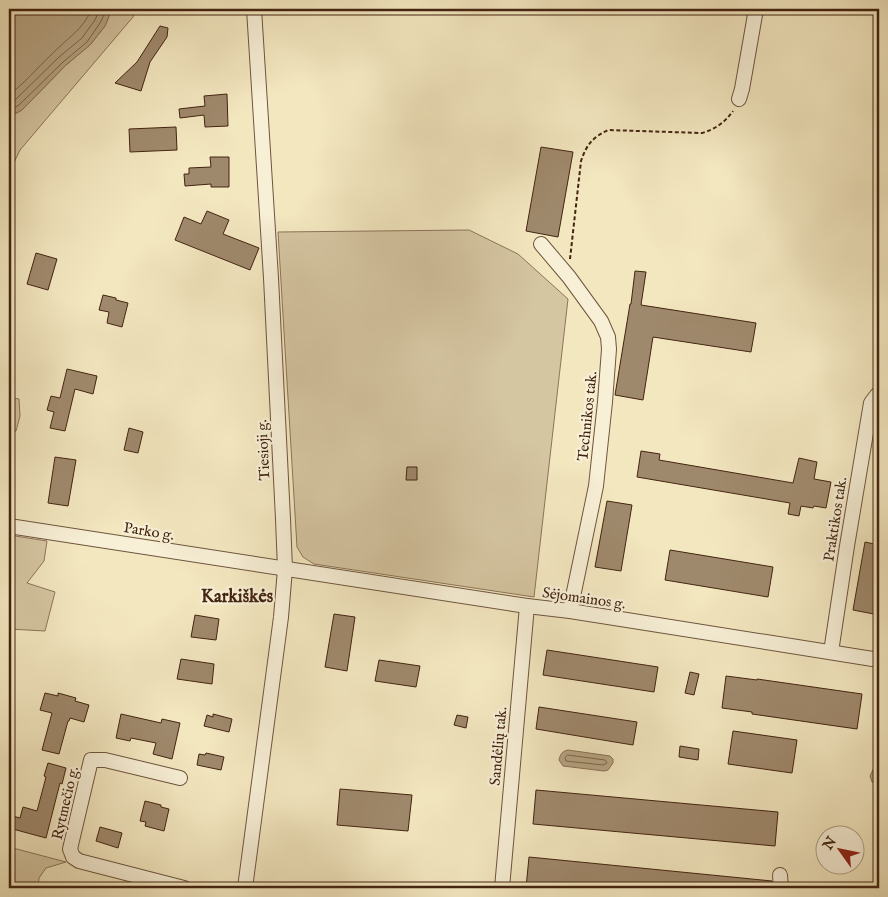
<svg xmlns="http://www.w3.org/2000/svg" width="888" height="897" viewBox="0 0 888 897" font-family="'IM FELL English',serif">
<style>
.green{fill:#d5c6a2;stroke:#8c755a}
.water{fill:#b7a584;stroke:#897156}
.lines{fill:none;stroke-linecap:round;stroke-linejoin:round}
.shore{stroke:#7d644a;stroke-width:1}
.building{fill:#9f896c;stroke:#432411}
.street-casing{stroke:#6f553d;stroke-width:16}
.path{stroke:#432411;stroke-width:2;stroke-dasharray:4 2.5;stroke-linecap:butt}
.street{stroke:#f7efd6;stroke-width:14}
.labels{text-anchor:middle;stroke-width:4.5;stroke-linejoin:round;paint-order:stroke}
.street-label{font-size:15px;fill:#432411;stroke:#f7efd6}
.quarter-label{font-size:18px;font-weight:bold;fill:#432411;stroke:#f7efd6}
</style>
<rect width="100%" height="100%" fill="#f3e7c0"/>
<filter id="stains"><feTurbulence type="fractalNoise" baseFrequency=".004" numOctaves="4"/><feColorMatrix values="0 0 0 0 .2 0 0 0 0 .09 0 0 0 0 .02 0 0 0 .5 -.17"/></filter>
<radialGradient id="worn" r=".72"><stop offset=".6" stop-color="#630" stop-opacity="0"/><stop offset="1" stop-color="#630" stop-opacity=".3"/></radialGradient>
<g class="green">
<polygon points="112,9 137,9 133,17 20,150 9,173 9,117 22,110 66,65 90,45 105,26"/>
<polygon points="469,230 518,254 568,299 534,597 314,564 303,557 297,547 278,232"/>
<polygon points="9,397 19,399 20,416 16,431 9,432"/>
<polygon points="9,535 47,541 44,561 27,583 55,592 45,631 9,629"/>
<polygon points="9,847 66,862 46,868 39,878 38,888 9,888"/>
</g>
<g class="water">
<polygon points="9,9 112,9 105,26 90,45 66,65 22,110 9,117"/>
<path d="M568,750L610,756L613,759V763L608,770L604,771L563,766L559,760C560,755 562,751 568,750Z"/>
<polygon points="879,757 879,785 872,782 870,776"/>
</g>
<g class="lines">
<g class="shore">
<path d="M9,95C24,84 37,68 51,55C67,38 82,31 92,9"/>
<polyline points="9,104 15,100 59,57 82,38 95,20 100,9"/>
<polyline points="9,111 19,105 63,62 87,42 100,23 107,9"/>
<polygon points="568,755 605,760 607,763 603,765 566,761 565,758"/>
</g>
</g>
<g class="building">
<polygon points="160,26 168,28 167,37 150,62 141,91 115,83 137,62"/>
<polygon points="227,94 228,126 205,127 204,115 180,118 179,109 205,106 204,96"/>
<polygon points="176,127 177,150 130,152 129,129"/>
<polygon points="541,147 573,152 558,237 526,231"/>
<polygon points="210,157 229,157 229,187 211,187 211,184 185,186 184,174 189,174 189,168 211,167"/>
<polygon points="207,211 229,220 223,234 259,248 250,270 175,240 184,217 201,224"/>
<polygon points="36,253 57,259 48,290 27,284"/>
<polygon points="635,271 646,272 641,305 756,323 751,352 653,337 643,400 615,395 630,304 631,304"/>
<polygon points="103,295 116,298 116,300 128,303 122,327 107,323 109,312 99,310"/>
<polygon points="67,369 97,376 93,394 75,389 65,431 50,428 54,412 47,410 51,396 60,398"/>
<polygon points="129,428 143,432 138,453 124,450"/>
<polygon points="641,451 660,454 659,460 793,483 799,458 817,462 814,479 831,482 826,508 814,506 813,508 801,506 799,516 788,514 790,503 637,477"/>
<polygon points="55,457 76,460 68,506 48,503"/>
<polygon points="407,467 417,467 417,480 406,480"/>
<polygon points="607,501 632,505 621,571 595,567"/>
<polygon points="865,542 879,545 879,615 853,610"/>
<polygon points="670,550 773,567 768,597 665,580"/>
<polygon points="334,614 355,617 347,671 325,667"/>
<polygon points="195,615 219,619 216,640 191,637"/>
<polygon points="547,650 658,667 654,692 543,675"/>
<polygon points="181,659 214,664 212,684 177,679"/>
<polygon points="379,660 420,666 416,687 375,681"/>
<polygon points="690,672 699,674 694,695 685,693"/>
<polygon points="726,676 757,680 757,679 862,694 857,729 752,714 752,712 722,708"/>
<polygon points="45,693 58,696 58,693 76,698 75,701 89,705 84,722 70,718 69,721 68,721 59,754 42,750 52,713 40,710"/>
<polygon points="539,707 637,722 633,745 536,729"/>
<polygon points="121,714 161,723 162,719 180,723 172,759 153,754 156,743 131,738 130,741 116,738"/>
<polygon points="213,714 232,719 229,732 204,726 207,715 213,717"/>
<polygon points="457,715 468,717 466,728 454,725"/>
<polygon points="733,731 797,740 792,773 728,764"/>
<polygon points="680,746 699,749 698,760 679,757"/>
<polygon points="206,753 224,757 221,770 197,765 199,754 205,755"/>
<polygon points="48,763 66,768 62,784 60,783 46,838 9,828 9,815 20,818 23,807 37,811 46,777 44,776"/>
<polygon points="340,789 412,795 408,831 337,825"/>
<polygon points="536,790 778,812 775,846 533,824"/>
<polygon points="145,801 161,805 161,807 169,809 164,831 145,826 146,822 140,821"/>
<polygon points="100,827 122,833 118,848 96,841"/>
<polygon points="529,857 772,881 772,888 526,888"/>
</g>
<g class="lines">
<g class="street-casing">
<g id="street">
<polyline points="739,99 742,89 756,9"/>
<polyline points="541,244 569,277 601,321 608,337 609,349 605,402 596,486 570,611"/>
<polyline points="9,526 527,606 570,611 879,660"/>
<polyline points="831,652 847,546 871,403 877,395 879,395"/>
<polyline points="180,778 105,760 91,760 70,849 73,857 79,861 184,888"/>
<polyline points="780,875 781,888"/>
<polyline points="245,888 281,617 285,569 283,519 271,278 254,9"/>
<polyline points="502,888 527,606"/>
</g>
</g>
<path class="path" d="M570,259L581,161C587,144 592,138 608,130L702,133C716,129 725,122 733,111"/>
<use href="#street" class="street"/>
</g>
<g class="labels">
<g class="street-label">
<text transform="translate(587 416) rotate(-84)" y="5">Technikos tak.</text>
<text transform="translate(263 450) rotate(-93)" y="5">Tiesioji g.</text>
<text transform="translate(835 519) rotate(-81)" y="5">Praktikos tak.</text>
<text transform="translate(149 531) rotate(9)" y="5">Parko g.</text>
<text transform="translate(584 598) rotate(8)" y="5">Sėjomainos g.</text>
<text transform="translate(498 746) rotate(-85)" y="5">Sandėlių tak.</text>
<text transform="translate(65 803) rotate(-77)" y="5">Rytmečio g.</text>
</g>
<g class="quarter-label">
<text x="237" y="602">Karkiškės</text>
</g>
</g>
<rect width="888" height="897" fill="none" stroke="#f3e7c0" stroke-width="30"/>
<rect x="10" y="10" width="868" height="877" fill="none" stroke="#432411" stroke-width="2.5"/>
<rect x="15" y="15" width="858" height="867" fill="none" stroke="#432411"/>
<g transform="translate(840 850) rotate(303)"><circle r="24" fill="#f7efd6" stroke="#af9e87"/>
<path d="M0-4L9 19L0 12L-9 19Z" fill="#8f2418"/>
<text y="-8" font-size="14" font-weight="bold" text-anchor="middle" fill="#432411">N</text>
</g>
<rect width="100%" height="100%" filter="url(#stains)"/>
<rect width="100%" height="100%" fill="url(#worn)"/>
</svg>
